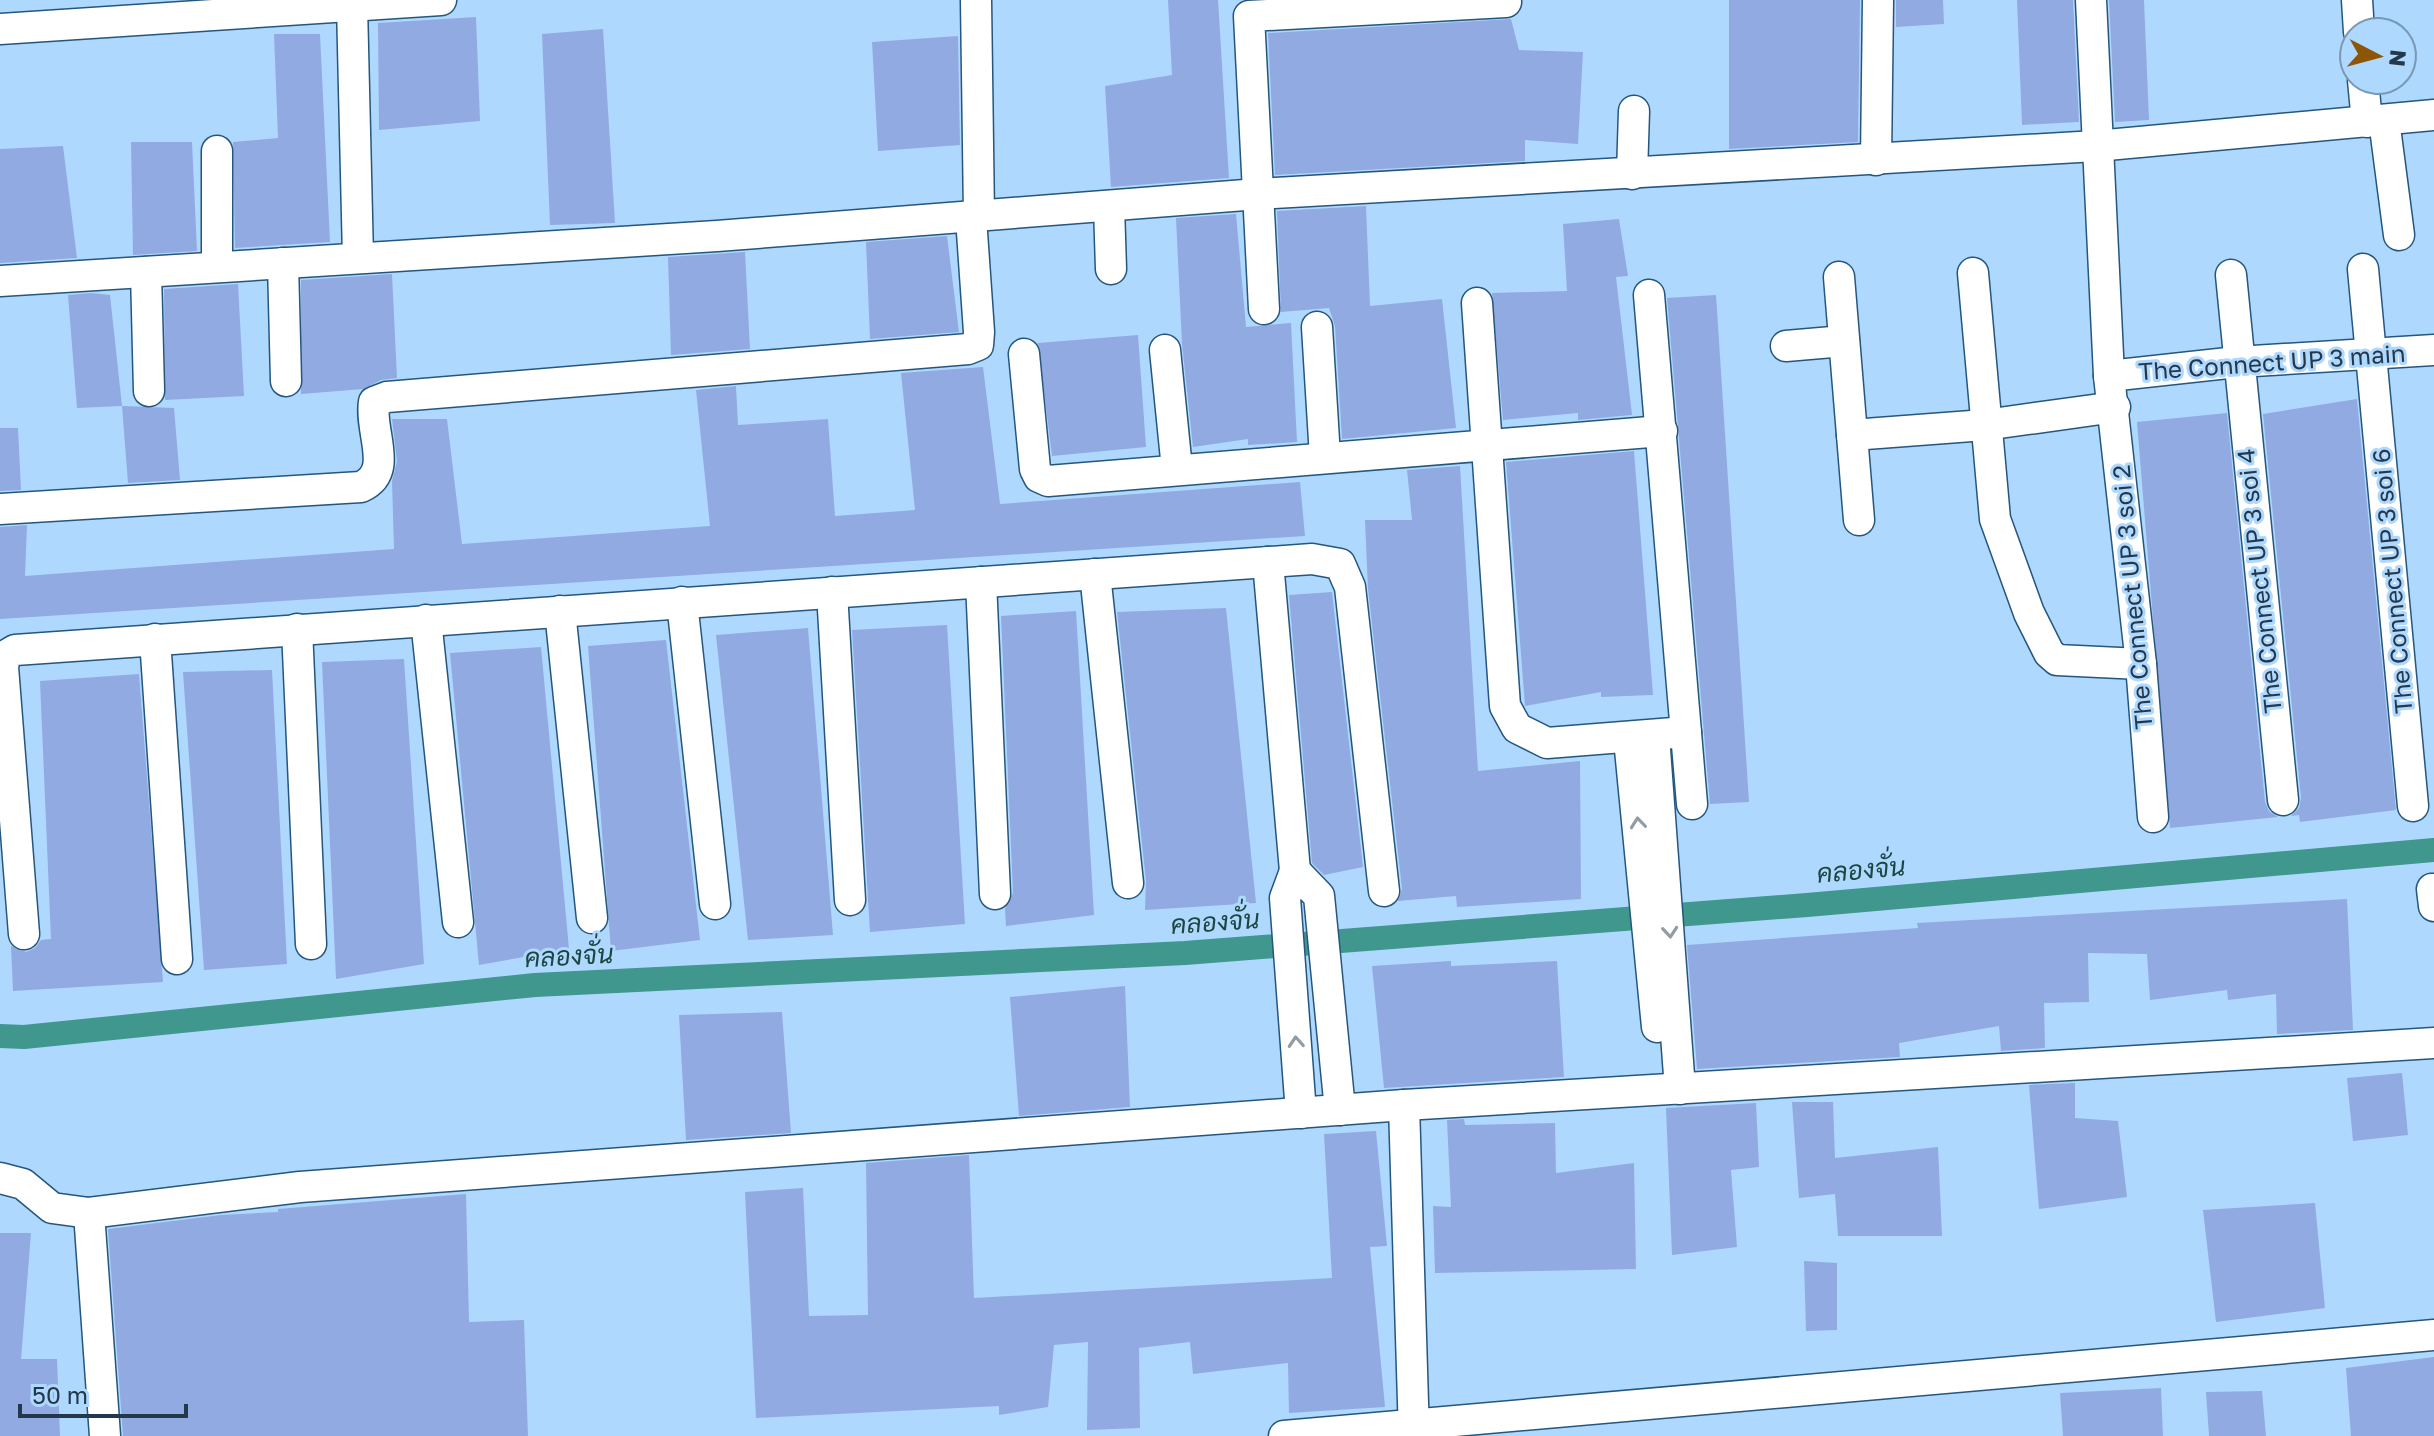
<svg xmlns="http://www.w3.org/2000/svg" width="2434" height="1436" viewBox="0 0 2434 1436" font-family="'Golos Text',Sarabun,sans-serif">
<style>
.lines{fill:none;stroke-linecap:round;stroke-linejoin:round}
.canal{stroke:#3f978e;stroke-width:24}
.building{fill:#92aae2}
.minor-casing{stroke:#24567e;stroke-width:33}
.minor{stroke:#fff;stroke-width:30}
.oneway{stroke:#919ca5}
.labels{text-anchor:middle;stroke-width:6;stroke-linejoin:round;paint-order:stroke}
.street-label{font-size:24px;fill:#23384b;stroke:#afd8fe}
.water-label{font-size:26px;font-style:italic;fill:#1d4641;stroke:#afd8fe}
</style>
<rect width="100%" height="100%" fill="#afd8fe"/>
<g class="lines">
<polyline class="canal" points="0,1036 24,1037 535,985 1185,953 1807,905 2434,850"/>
</g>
<g class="building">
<polygon points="1168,0 1218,0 1229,178 1111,187 1105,86 1172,75"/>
<polygon points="1729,0 1860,0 1858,142 1729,149"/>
<polygon points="1896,0 1943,0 1944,24 1896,27"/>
<polygon points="2017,0 2073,0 2079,122 2022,125"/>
<polygon points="2109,0 2144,0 2149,120 2115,122"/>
<polygon points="476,17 480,121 379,130 378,23"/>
<polygon points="1511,19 1519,50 1583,52 1578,144 1525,140 1525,161 1275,175 1268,33"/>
<polygon points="603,29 615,223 550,225 542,34"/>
<polygon points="274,34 320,34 330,242 235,248 233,142 278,138"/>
<polygon points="958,36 960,145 878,151 872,42"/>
<polygon points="131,142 192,142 197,251 133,255"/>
<polygon points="63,146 77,258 0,263 0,149"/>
<polygon points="1366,206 1370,306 1442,299 1456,428 1342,439 1335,326 1329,308 1281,312 1277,211"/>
<polygon points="1236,214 1246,327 1291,323 1297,442 1248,445 1248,439 1193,447 1182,344 1176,218"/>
<polygon points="1619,219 1628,276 1616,277 1632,415 1578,420 1578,413 1503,420 1492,293 1567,291 1563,224"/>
<polygon points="947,236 959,332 870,339 866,242"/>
<polygon points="745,252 750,349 671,355 668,257"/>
<polygon points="392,274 397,378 381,380 363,389 301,394 301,280"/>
<polygon points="238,284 244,396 165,400 164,289"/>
<polygon points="91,293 110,295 122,406 77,408 68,295"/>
<polygon points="1716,295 1749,802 1710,804 1667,298"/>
<polygon points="1138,335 1146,447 1052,456 1038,343"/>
<polygon points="983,367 1000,504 1300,482 1305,536 0,619 0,527 27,525 25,576 394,549 392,481 397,461 392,419 447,419 462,544 710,526 696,390 736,386 738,425 828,419 835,516 915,510 901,373"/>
<polygon points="2357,399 2396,810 2300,822 2299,815 2291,816 2299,808 2301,798 2263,414"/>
<polygon points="122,406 174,408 180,480 128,483"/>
<polygon points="2227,413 2265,802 2269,811 2278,817 2170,828 2137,422"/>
<polygon points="0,428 18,428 21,490 0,491"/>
<polygon points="1634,451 1653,695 1601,697 1601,692 1525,706 1506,462"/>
<polygon points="1460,466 1478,771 1580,761 1581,899 1457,907 1456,896 1398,901 1402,889 1368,589 1365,520 1412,520 1407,470"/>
<polygon points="1332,592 1363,867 1324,875 1312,863 1289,595"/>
<polygon points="1226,608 1256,903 1145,910 1146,881 1117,612"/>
<polygon points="1076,611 1094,915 1006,926 1005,909 1013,893 1001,616"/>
<polygon points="947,625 965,924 870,932 852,630"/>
<polygon points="808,628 833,935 748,940 716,635"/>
<polygon points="666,640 700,940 611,951 588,646"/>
<polygon points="541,647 569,949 479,965 450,653"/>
<polygon points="404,659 424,964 336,979 322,662"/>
<polygon points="272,670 287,964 204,970 183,672"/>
<polygon points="139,674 163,982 13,991 11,946 26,952 35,948 41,940 51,939 40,681"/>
<polygon points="2347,899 2353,1030 2277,1034 2276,994 2228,1000 2227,990 2150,1000 2147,954 2088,953 2089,1002 2044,1003 2045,1048 2001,1051 1999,1026 1899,1043 1900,1057 1697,1069 1687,945 1918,928 1917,923"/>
<polygon points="1451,961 1451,966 1557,961 1564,1077 1384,1088 1372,966"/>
<polygon points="1125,986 1130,1107 1019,1116 1010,997"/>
<polygon points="782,1012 791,1133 686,1140 679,1015"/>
<polygon points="2402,1073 2408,1135 2353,1141 2347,1078"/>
<polygon points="2075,1083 2075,1118 2118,1121 2127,1197 2039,1209 2029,1085"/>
<polygon points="1792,1102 1833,1102 1835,1158 1938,1147 1942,1236 1838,1236 1835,1194 1799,1198"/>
<polygon points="1756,1103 1759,1167 1731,1170 1737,1247 1672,1255 1666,1108"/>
<polygon points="1464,1119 1465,1125 1555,1123 1556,1173 1634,1163 1636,1269 1435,1273 1433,1206 1451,1207 1447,1120"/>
<polygon points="1376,1131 1387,1246 1370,1247 1385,1407 1289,1413 1288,1363 1193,1374 1190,1342 1139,1348 1140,1428 1087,1430 1088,1342 1054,1345 1048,1407 999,1415 999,1406 756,1418 745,1192 803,1188 809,1316 868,1315 866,1163 969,1155 974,1298 1332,1278 1324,1134"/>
<polygon points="466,1194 469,1322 524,1320 528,1436 123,1436 108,1229 221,1215 278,1212 278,1209"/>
<polygon points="2315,1203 2325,1308 2216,1322 2203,1210"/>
<polygon points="0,1233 31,1233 21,1359 57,1359 60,1436 0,1436"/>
<polygon points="1804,1261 1837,1263 1837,1330 1806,1331"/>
<polygon points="2434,1357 2434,1436 2351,1436 2346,1368"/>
<polygon points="2161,1388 2163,1436 2063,1436 2060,1393"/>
<polygon points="2262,1391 2266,1436 2209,1436 2206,1392"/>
</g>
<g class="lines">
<g class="minor-casing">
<g id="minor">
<polyline points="976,0 979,217"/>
<polyline points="2091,0 2109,376 2141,664 2153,817"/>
<polyline points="2357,0 2359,32"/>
<polyline points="352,5 358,258"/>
<polyline points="0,29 441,0"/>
<polyline points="2363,80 2367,122"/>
<polyline points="2384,120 2399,235"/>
<polyline points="217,151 217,267"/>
<polyline points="1876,160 1878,0"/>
<polyline points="1632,174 1634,111"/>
<polyline points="1109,206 1111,269"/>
<polyline points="283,263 286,381"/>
<polyline points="2363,269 2413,806"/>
<polyline points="146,272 149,391"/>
<polyline points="1973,273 1995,519 2029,613 2049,653 2057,660 2141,664"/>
<polyline points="2231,275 2283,800"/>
<polyline points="1839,277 1859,520"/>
<polyline points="0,281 717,236 1258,194 2096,146 2434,115"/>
<polyline points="1649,295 1692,804"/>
<polyline points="1477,303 1505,706 1517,728 1547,743 1686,732"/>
<polyline points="1264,309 1249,16 1506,2"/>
<polyline points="1317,327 1325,457"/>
<polyline points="1786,346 1844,341"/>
<polyline points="1165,350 1177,469"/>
<polyline points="1024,354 1035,469 1039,477 1048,481 1662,431"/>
<polyline points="2109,376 2237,362 2434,350"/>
<polyline points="1852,435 1985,425 2115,407"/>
<path d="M0,509L361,487C395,472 369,432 374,402L387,397L968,349L978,345L979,332L971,218"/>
<polyline points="1268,562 1295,871"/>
<polyline points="1095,574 1128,883"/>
<polyline points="981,582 995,894"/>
<polyline points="832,592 850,900"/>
<polyline points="682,602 715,904"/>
<polyline points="560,611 592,918"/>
<polyline points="426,620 458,922"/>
<polyline points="297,629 311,944"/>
<polyline points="155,639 177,959"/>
<polyline points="1654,736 1680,1089"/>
<polyline points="1629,739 1657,1027"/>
<polyline points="2432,889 2434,906"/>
<polyline points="24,934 3,667 5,656 15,650 1312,559 1340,564 1350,587 1384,891"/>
<polyline points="1404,1105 1414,1436"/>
<polyline points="1301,1113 1285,898 1295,871 1319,896 1340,1110"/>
<polyline points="0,1178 23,1184 52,1208 89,1213 300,1187 1404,1105 2434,1043"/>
<polyline points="89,1213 105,1436"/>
<polyline points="1284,1436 2434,1335"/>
</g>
</g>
<use href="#minor" class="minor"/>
</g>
<defs><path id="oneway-chevron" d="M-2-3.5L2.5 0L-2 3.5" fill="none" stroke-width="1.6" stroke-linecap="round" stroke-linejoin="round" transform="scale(2)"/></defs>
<g class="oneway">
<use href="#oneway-chevron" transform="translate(1638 823) rotate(-96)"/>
<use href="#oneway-chevron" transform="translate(1670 932) rotate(85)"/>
<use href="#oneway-chevron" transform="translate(1296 1042) rotate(-94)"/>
</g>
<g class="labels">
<g class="street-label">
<text transform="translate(2272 363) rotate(-4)" y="8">The Connect UP 3 main</text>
<text transform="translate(2260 581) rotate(-96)" y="8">The Connect UP 3 soi 4</text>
<text transform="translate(2393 581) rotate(-95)" y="8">The Connect UP 3 soi 6</text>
<text transform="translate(2133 597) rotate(-95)" y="8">The Connect UP 3 soi 2</text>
</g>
<g class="water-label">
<text transform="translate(1861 870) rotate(-5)" y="9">คลองจั่น</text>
<text transform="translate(1215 922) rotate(-4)" y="9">คลองจั่น</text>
<text transform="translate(569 956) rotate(-3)" y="9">คลองจั่น</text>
</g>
</g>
<g transform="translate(2378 56) rotate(96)"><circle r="38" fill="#afd8fe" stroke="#7798b6" stroke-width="2"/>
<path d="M0-6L14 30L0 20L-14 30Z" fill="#8c5508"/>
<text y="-12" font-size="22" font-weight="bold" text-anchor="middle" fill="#23384b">N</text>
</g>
<path d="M20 1404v12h166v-12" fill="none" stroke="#23384b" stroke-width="4"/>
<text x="32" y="1404" font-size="24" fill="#23384b" stroke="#afd8fe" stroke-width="6" paint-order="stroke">50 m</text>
</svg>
